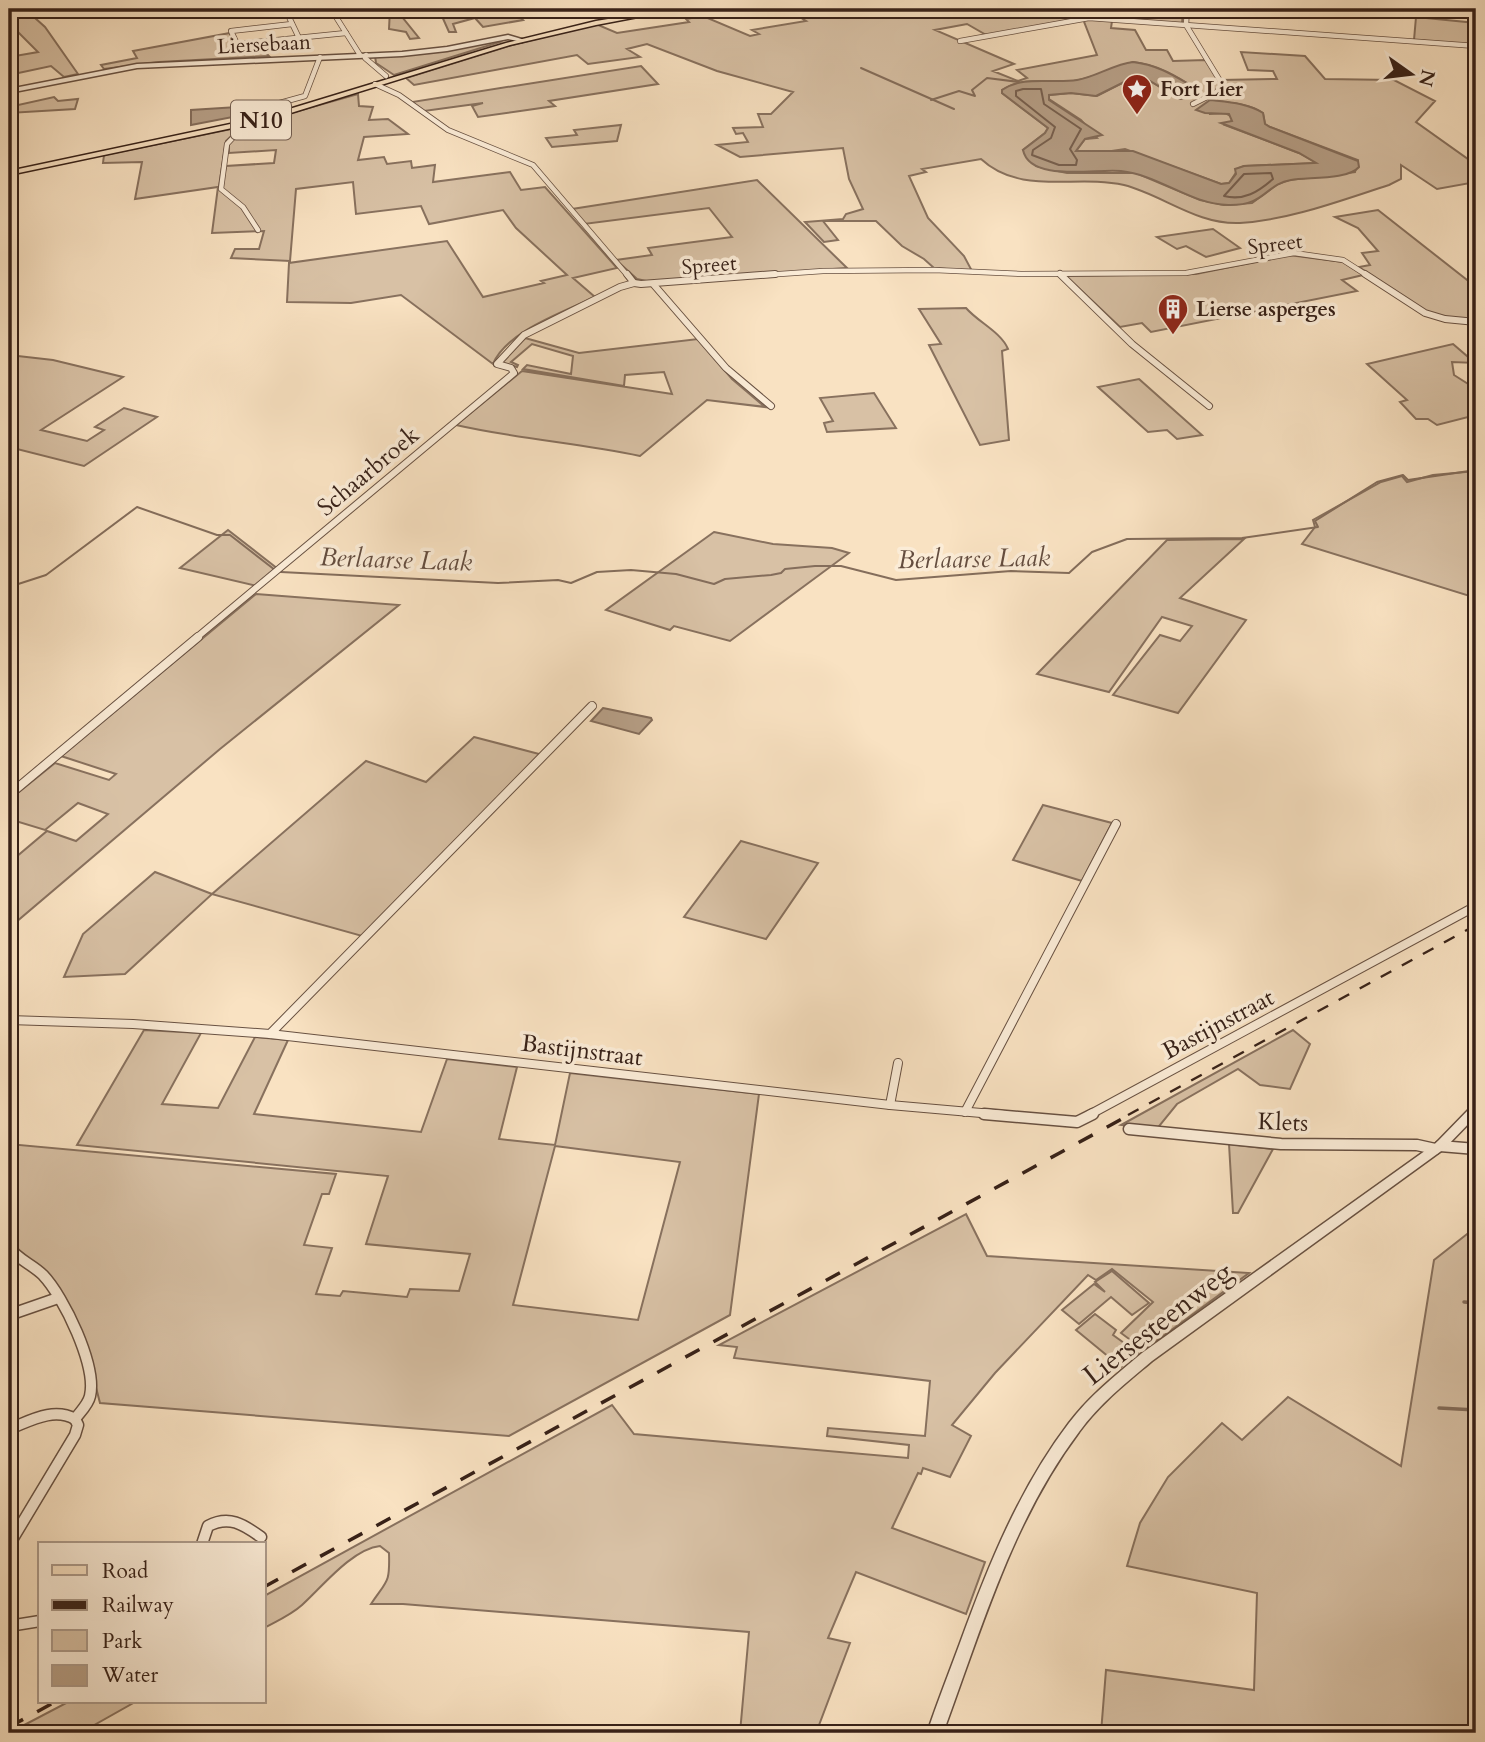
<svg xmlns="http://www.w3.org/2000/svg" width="1485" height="1742" viewBox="0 0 1485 1742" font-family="Cardo,serif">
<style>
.green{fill:#d8c1a5;stroke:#88715e;stroke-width:2;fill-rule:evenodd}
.water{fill:#b7a088;stroke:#846d5b;stroke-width:2}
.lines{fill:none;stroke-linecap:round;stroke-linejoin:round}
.shore{stroke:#776050;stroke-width:2}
.stream-far1{stroke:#846d5b;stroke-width:2}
.stream{stroke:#846d5b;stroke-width:3.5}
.minor-far3-casing{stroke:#685142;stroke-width:6}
.minor-far2-casing{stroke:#685142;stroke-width:8}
.minor-far1-casing{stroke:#685142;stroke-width:10}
.minor-casing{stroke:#685142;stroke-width:13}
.tertiary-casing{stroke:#685142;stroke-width:3}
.primary-casing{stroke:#372118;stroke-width:3}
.minor-far3{stroke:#fbecd7;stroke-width:4.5}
.minor-far2{stroke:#fbecd7;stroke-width:6}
.minor-far1{stroke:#fbecd7;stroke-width:8}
.minor{stroke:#fbecd7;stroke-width:10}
.tertiary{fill:#fbecd7;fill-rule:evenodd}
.primary{fill:#f9e2c2;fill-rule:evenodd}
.rail-far1{stroke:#372118;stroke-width:2.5;stroke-dasharray:12 12;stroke-linecap:butt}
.rail{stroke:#372118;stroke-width:3.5;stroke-dasharray:16 16;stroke-linecap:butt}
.labels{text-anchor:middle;stroke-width:7;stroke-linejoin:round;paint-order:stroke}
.far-street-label{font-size:21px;fill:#372118;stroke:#fbecd7}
.far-poi-label{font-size:21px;font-weight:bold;fill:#372118;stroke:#fbecd7;text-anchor:start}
.shield{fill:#fbecd7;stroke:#725e51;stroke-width:2}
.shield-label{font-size:23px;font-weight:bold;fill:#372118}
.street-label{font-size:24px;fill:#372118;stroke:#fbecd7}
.water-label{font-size:26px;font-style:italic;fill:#644d3f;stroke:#fbecd7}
.near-street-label{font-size:28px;fill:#372118;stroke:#fbecd7}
</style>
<rect width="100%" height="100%" fill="#f9e2c2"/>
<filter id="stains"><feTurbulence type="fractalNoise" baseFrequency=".00286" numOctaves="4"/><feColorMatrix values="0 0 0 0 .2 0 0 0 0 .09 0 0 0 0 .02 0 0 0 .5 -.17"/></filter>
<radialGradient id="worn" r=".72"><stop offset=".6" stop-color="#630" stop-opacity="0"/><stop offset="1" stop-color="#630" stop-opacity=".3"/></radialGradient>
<g class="green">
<polygon points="9,9 25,9 45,27 78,74 64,77 51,66 9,75 9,57 38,52 9,23"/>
<polygon points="390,9 517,9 512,10 523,20 483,27 475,18 453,24 456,32 449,32 441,14 406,15 403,18 419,38 410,39 406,32 389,29"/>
<polygon points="565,9 655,9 607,17 603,14 579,18"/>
<path d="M787,9L1183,10L1182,24L1084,17L988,36L967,24L935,30L1014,64L993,71L1018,81L1027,78L1017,70L1097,55L1083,19L1112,21L1111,28L1135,30L1146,50H1167L1173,61L1206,60L1220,80L1277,79L1273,71L1248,70L1241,52L1305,56L1325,79L1394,80L1435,101L1416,122L1468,159L1476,162V182L1437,189L1401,165V179L1389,185C1342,200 1290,220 1240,223C1197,225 1163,195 1124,185C1075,174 1021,196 981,159L922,169L926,172L909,176L928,218L964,256L972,271L934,268L924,259L902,246L876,221H823L838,240L824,242L805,222L843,219L846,214L863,209L849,179L843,148L740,157L717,145L748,142L743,133L736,134L733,128L763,127L758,114H771L793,92L717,71L647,44L627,49L640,57L588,64L577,55L414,85L406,78L512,45L596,24L617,33L689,22L686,19L703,16L750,36L759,34L752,30L806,21ZM1133,62C1157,64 1178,77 1198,90L1196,95L1180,99L1145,78L1136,76L1097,96L1071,93L1049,95V99L1081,120L1097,138L1085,139L1076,151L1098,153L1125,149L1221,184L1229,183L1239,168L1244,166L1317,163L1299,153L1225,125L1232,121V117L1225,113L1210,114V100C1228,103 1248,103 1263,113L1265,124L1270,127L1358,160L1355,172L1289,180L1278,184L1252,203L1224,205L1200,200L1136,173H1067L1048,169L1036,166L1023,150L1045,133L1048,128L1002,93V90C1023,76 1050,83 1074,81C1090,79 1116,67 1133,62Z"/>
<polygon points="1416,17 1476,23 1476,45 1414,40"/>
<polygon points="230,33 235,52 262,49 269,56 159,62 104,69 101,65 137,58 133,51"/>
<polygon points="497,41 500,42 394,75 376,63 375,56 409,54"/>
<polygon points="641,66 658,84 549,101 555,106 478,117 472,106 483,103 424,111 412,102"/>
<path d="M358,94L359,106L373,107L369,120L388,119L408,134L364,137L358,160L384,157L387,164L411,161L412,168L435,165L433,182L510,172L521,190L545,187L617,268L573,278L595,297C564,312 507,331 493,364L401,295L351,303L287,302L289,263L447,241L483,297L544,283L541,281L567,275L516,228L503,210L429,224L421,206L356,214L353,182L296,189L290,261L231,258L235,249H259L264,231L212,233L218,187L135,199L142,162L103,163L104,155L241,127L226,141L219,186L222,187L226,166L274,163L276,150L229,153V144L245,126Z"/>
<polygon points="54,97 58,101 78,99 75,109 9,113 9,107"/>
<polygon points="621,125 617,141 552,147 546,138 577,135 574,130"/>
<polygon points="757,180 847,268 651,282 637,279 616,260 652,255 648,248 732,237 709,208 584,224 572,209"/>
<polygon points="1378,210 1476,287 1476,320 1448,318 1426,312 1359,267 1370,265 1362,253 1378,251 1358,228 1335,217"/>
<polygon points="1213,229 1240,248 1206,257 1186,246 1177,249 1157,237"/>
<polygon points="1289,255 1343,262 1363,275 1342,280 1357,291 1151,332 1142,323 1120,327 1066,276 1196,274"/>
<path d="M966,308C978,322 1001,332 1008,349L1002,351L1009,440L980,445L929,345L941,344L919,309Z"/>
<path d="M525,338L579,353L698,339L732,379L765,407L707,400L640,456C579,443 517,439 456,425L522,371L672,394L664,372L625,375L624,386L523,369L527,365L571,374L573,356L532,344L511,362L518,365L517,367L500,362Z"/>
<polygon points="1453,344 1475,363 1452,362 1454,375 1476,389 1476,415 1437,425 1428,419 1416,419 1400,402 1407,400 1367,364"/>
<polygon points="9,355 53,360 123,377 41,430 87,441 104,430 95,427 124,408 157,417 84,466 9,447"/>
<polygon points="1139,379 1202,435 1177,439 1167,430 1148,432 1098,387"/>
<polygon points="874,393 896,428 827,432 824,423 833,421 820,398"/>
<polygon points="1476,471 1476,598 1302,544 1315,527 1313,520 1381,482 1402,476 1407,482 1433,475"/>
<polygon points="228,530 278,569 257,586 180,568"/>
<polygon points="714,532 773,544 832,548 849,553 730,641 674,626 670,630 606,610"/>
<polygon points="1244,539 1180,598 1246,620 1178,713 1113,695 1160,635 1180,641 1192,626 1162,617 1109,692 1037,674 1167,540"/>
<polygon points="256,594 399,605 220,749 9,928 9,863 47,831 76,841 108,814 78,803 45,830 9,819 9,800 55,763 109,780 116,774 61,756"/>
<polygon points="474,737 543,755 362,936 212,894 125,974 64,977 83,934 155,872 212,894 366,761 426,782"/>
<polygon points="1043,805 1112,823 1082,881 1013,860"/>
<polygon points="741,841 818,863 766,939 684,917"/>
<path d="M144,1030L201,1033L162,1104L218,1108L255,1037L288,1040L254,1114L421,1132L447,1059L517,1067L499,1139L555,1145L570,1073L759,1094L730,1315L509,1436L100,1403L86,1348L73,1312L17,1250L9,1236V1144L336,1174L329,1194H322L304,1245L332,1248L316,1294L340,1296L343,1291L407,1297L410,1289L459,1291L470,1254L366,1244L388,1176L77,1145ZM555,1146L680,1162L638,1320L513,1305Z"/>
<polygon points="1293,1030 1310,1044 1290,1089 1260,1085 1238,1069 1177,1104 1156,1130 1121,1125"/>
<polygon points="1229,1144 1273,1149 1238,1213 1233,1213"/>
<path d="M966,1214L987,1256L1249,1273L1144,1350L1121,1333L1153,1302L1112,1269L1096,1280L1088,1275L995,1373L952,1425L971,1436L950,1477L923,1468L921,1474L918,1473L892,1528L985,1562L966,1614L856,1572L828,1638L850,1643L816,1733H740L749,1632L403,1604H371C387,1580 390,1584 389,1553L380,1546C352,1549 322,1587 302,1605C291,1615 277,1621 264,1628V1596L612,1405L634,1434L908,1458L909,1445L827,1436L828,1428L925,1436L930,1381L734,1358L737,1347L719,1345Z"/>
<polygon points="1476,1227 1476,1733 1101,1733 1106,1670 1254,1690 1257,1593 1127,1566 1140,1523 1168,1477 1222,1423 1242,1440 1288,1397 1401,1466 1434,1260"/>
<polygon points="1112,1271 1149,1303 1132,1315 1111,1297 1079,1324 1062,1310 1094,1284 1105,1292 1095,1282"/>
<polygon points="1095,1314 1116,1330 1113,1335 1138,1353 1121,1367 1076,1330"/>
<polygon points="68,1702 135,1702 80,1733 9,1733"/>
</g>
<g class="water">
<path d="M1133,62C1159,65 1176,77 1199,90L1196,96L1180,99L1145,78L1136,76L1096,96L1071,93L1049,95V100L1102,135L1085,139L1076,151H1133L1221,184L1229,183L1236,174L1235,169L1244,166L1316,163L1299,153L1221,123L1232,121L1229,114L1205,113L1196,110L1210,100C1227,102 1248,103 1263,113L1265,124L1270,127L1358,161L1359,167C1348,180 1308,177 1291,180C1265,184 1266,206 1228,205C1190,204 1159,175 1121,171C1097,168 1030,183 1023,150L1045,133L1048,128L1002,93V90C1023,75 1052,84 1077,80C1096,77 1114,64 1133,62Z"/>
<polygon points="237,107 238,116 191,125 191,110"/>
<polygon points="603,708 651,718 652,720 639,734 591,721"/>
</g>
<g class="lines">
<g class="shore">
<polygon points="1023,89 1041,89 1044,104 1081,129 1070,149 1077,160 1076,165 1059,165 1032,155 1033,150 1051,138 1055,127 1016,96 1016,91"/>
<path d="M1271,173L1273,179C1258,192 1244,201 1224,196L1244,174Z"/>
</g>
<g class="stream-far1">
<polyline points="861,68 954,109"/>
<polyline points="931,100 959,91 975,96 972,90 987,78 1019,82"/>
<polyline points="281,572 498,583 558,580 571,583 597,572 631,570 676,574 714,584 725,579 771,575 781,573 785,569 815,566 841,566 896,580 1011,571 1069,573 1092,552 1127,539 1242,538 1318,527 1315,521 1377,482 1403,475 1408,480 1476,470"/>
<polyline points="9,587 46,575 137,507 217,535 230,535 275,570"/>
</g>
<g class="stream">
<polyline points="1464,1302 1476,1303"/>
<polyline points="1439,1408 1476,1410"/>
</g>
<g class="minor-far3-casing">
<g id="minor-far3">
<polyline points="331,9 360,55"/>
<polyline points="1187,9 1186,25 1222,84 1217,92 1193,104"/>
<polyline points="288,15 299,38"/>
<polyline points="292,24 231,31 237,44 346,33"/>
<polyline points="960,41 1089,18 1476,46"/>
<polyline points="366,55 365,58 386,76"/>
<polyline points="375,84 399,95 448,130 533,165 628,276"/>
<polyline points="255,120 256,115 276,104 305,96 320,57"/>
<polyline points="241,125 243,127 227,144 221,189 243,207 258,230"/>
<polyline points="1060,274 1062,276"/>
<polyline points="751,276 823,271 934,270 1021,274 1186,273 1294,253 1343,260 1368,276"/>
</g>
</g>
<g class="minor-far2-casing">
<g id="minor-far2">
<polyline points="627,274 634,283 641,284 775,274"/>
<polyline points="1060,274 1132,344 1209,406"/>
<polyline points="1365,274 1425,313 1445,319 1476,322"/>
<polyline points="654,285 726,368 771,406"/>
<polyline points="196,638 514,373 511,368 497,364 524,335 620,287 634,283"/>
</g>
</g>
<g class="minor-far1-casing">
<g id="minor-far1">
<polyline points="9,795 198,637"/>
<polyline points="9,1020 133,1024 270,1034 890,1105 1004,1115"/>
<polyline points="270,1034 592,706"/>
<polyline points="890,1105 898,1063"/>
<polyline points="965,1112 1116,824"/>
<polyline points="1089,1115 1476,906"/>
</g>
</g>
<g class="minor-casing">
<g id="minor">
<polyline points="984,1114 1077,1122 1093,1114"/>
<polyline points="1129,1129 1281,1144 1417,1145 1435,1149"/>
<polyline points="1440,1146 1476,1149"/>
<path d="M9,1247C18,1260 32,1264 43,1275C64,1297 97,1366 90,1396C88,1405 80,1412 75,1419"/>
<polyline points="9,1315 58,1298"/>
<path d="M9,1429C30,1421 53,1407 75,1419"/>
<path d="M202,1544L208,1526C229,1515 243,1524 261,1537"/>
<polyline points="9,1545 75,1435 78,1425 75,1419"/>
<polyline points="9,1626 40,1621"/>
</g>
</g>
<g class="tertiary-casing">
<g id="tertiary">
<polygon points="508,35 525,40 522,42 508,39 447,51 402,56 137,68 9,93 9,89 137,64 402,52 447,47"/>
<path d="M1476,1105V1116L1444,1149L1152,1361C1126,1383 1099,1404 1079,1432C1012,1521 981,1630 943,1733H927C937,1703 949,1673 960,1643C988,1566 1019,1489 1069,1423C1089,1396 1116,1375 1142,1353L1436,1143L1472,1106Z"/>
</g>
</g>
<g class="primary-casing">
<polygon id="primary" points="668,9 680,9 596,25 510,45 265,121 9,175 9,171 263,117 506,43 596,21"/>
</g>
<use href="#minor-far3" class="minor-far3"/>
<use href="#minor-far2" class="minor-far2"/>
<use href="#minor-far1" class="minor-far1"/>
<use href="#minor" class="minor"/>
<use href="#tertiary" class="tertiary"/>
<use href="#primary" class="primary"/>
<polyline class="rail-far1" points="1128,1115 1476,925"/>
<g class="rail">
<polyline points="264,1587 1131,1114"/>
<polyline points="9,1727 55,1702"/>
</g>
</g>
<defs>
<g id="sight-pin" transform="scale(1.575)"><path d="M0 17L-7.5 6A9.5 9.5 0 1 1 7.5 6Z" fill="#8f2418" stroke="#fbecd7"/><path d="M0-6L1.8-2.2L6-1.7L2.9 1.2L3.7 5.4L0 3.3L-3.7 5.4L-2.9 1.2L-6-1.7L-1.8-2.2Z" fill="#fff"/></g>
<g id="building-pin" transform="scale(1.575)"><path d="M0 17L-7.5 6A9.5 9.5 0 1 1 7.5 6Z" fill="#8f2418" stroke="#fbecd7"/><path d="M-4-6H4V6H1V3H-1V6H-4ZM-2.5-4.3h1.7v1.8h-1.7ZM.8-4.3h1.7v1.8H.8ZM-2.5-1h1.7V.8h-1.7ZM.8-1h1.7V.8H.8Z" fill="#fff"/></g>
</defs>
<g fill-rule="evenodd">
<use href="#sight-pin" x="1137" y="89"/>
<use href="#building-pin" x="1173" y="309"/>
</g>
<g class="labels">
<g class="far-street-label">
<text transform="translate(264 44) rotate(-3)" y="7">Liersebaan</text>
<text transform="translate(1275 244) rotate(-7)" y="7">Spreet</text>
<text transform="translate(709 265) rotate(-5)" y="7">Spreet</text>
</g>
<g class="far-poi-label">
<text x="1160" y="96">Fort Lier</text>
<text x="1196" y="316">Lierse asperges</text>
</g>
<rect class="shield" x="231" y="100.5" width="60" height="39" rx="5"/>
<g class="shield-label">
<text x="261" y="128">N10</text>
</g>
<g class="street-label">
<text transform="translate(368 471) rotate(-40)" y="8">Schaarbroek</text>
<text transform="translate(1218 1024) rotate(-28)" y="8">Bastijnstraat</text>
<text transform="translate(582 1050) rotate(7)" y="8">Bastijnstraat</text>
<text transform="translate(1283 1122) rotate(2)" y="8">Klets</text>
</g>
<g class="water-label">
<text transform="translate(974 558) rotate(-1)" y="9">Berlaarse Laak</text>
<text transform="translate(396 559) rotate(2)" y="9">Berlaarse Laak</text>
</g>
<g class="near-street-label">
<text transform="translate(1157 1323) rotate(-38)" y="10">Liersesteenweg</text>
</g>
</g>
<rect width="1485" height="1742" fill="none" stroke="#f9e2c2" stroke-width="35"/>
<rect x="10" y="10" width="1464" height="1721" fill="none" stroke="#372118" stroke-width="3.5"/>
<rect x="18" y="18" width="1450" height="1707" fill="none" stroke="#372118" stroke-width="2"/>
<rect x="38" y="1542" width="228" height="161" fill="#fbecd7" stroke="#ad9b8b" stroke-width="2"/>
<rect x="52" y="1565" width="35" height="10" fill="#f9e2c2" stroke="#ad9b8b" stroke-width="2"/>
<text x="102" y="1578" font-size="21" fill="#372118">Road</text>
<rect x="52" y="1600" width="35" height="10" fill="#372118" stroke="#ad9b8b" stroke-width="2"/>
<text x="102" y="1612" font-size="21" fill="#372118">Railway</text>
<rect x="52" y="1630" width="35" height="21" fill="#d8c1a5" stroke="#ad9b8b" stroke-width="2"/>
<text x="102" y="1648" font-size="21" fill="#372118">Park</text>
<rect x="52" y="1665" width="35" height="21" fill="#b7a088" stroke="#ad9b8b" stroke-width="2"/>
<text x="102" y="1682" font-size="21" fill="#372118">Water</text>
<g transform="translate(1411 74) rotate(104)" stroke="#fbecd7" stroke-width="5" paint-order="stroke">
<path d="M0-5L12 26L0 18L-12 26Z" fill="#372118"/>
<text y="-10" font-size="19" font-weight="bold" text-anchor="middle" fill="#372118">N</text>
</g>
<rect width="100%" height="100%" filter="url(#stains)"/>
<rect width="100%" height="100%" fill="url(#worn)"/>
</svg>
